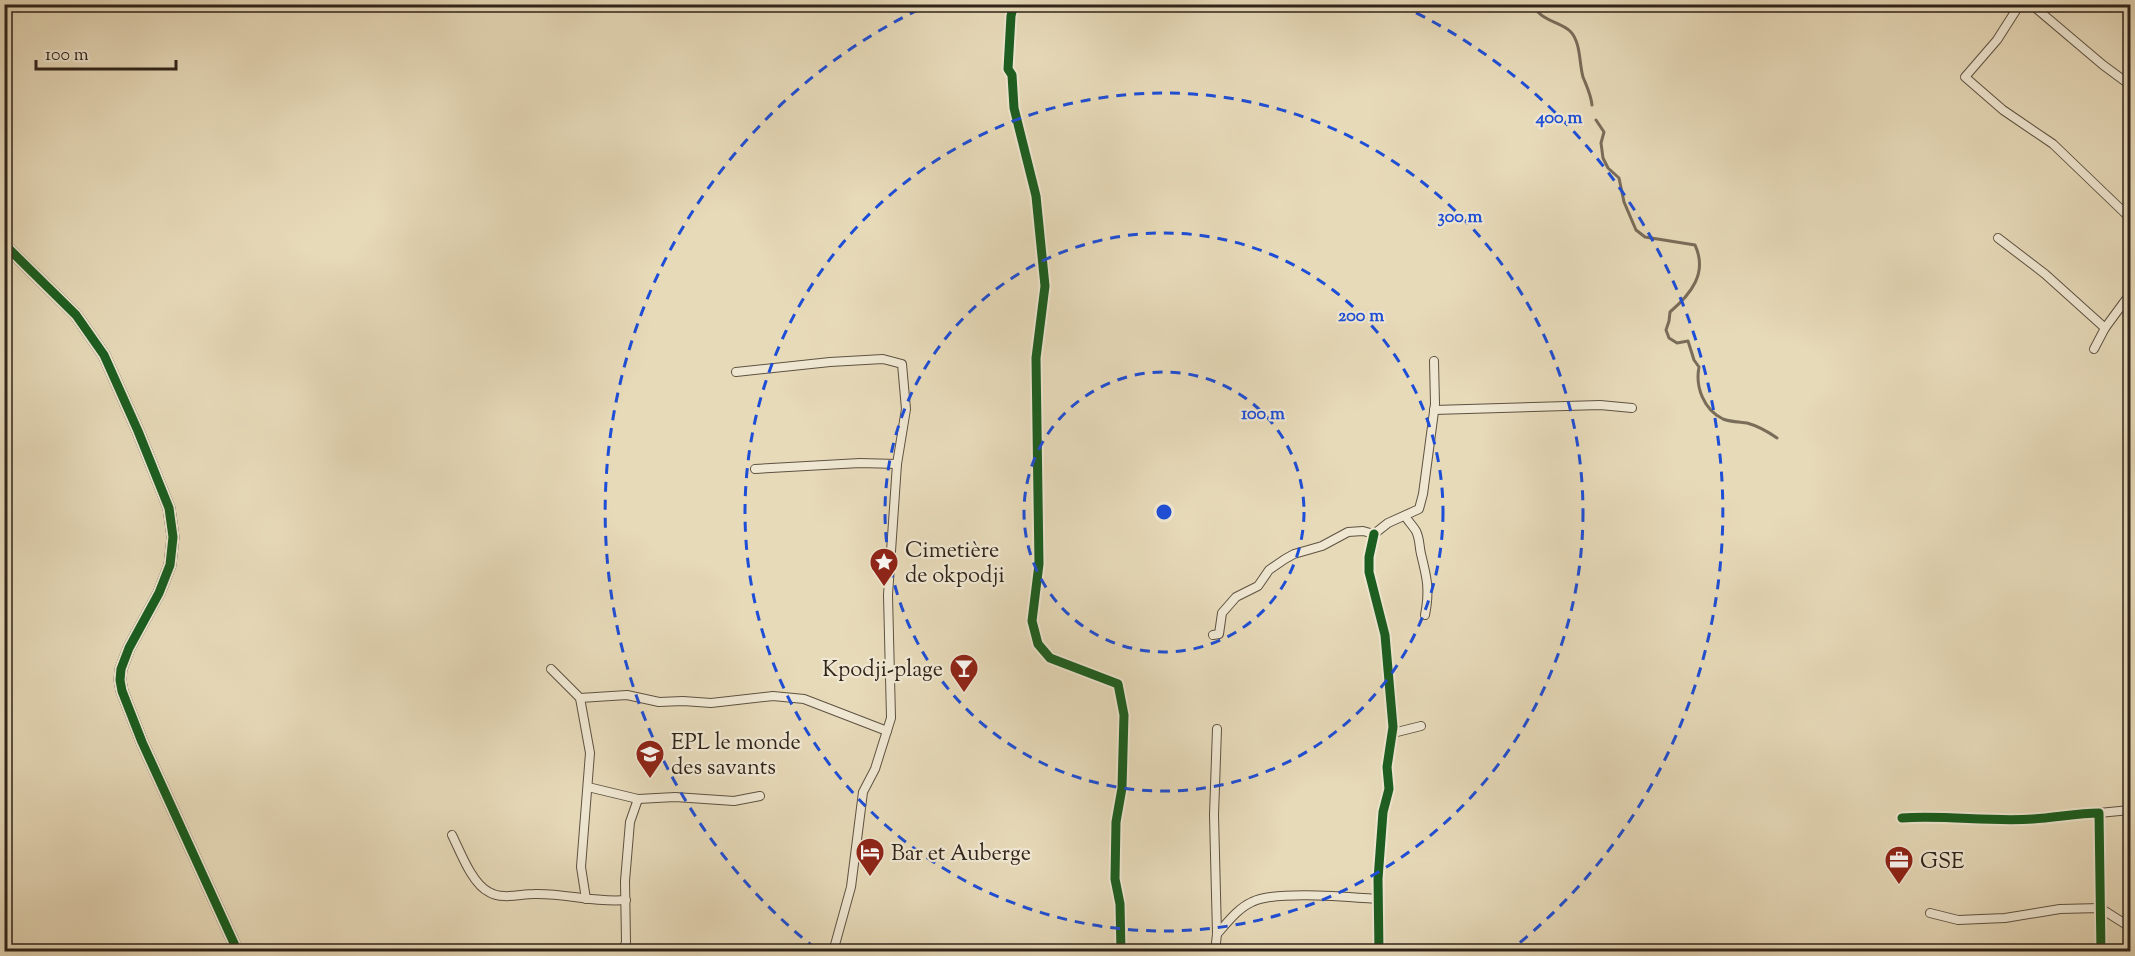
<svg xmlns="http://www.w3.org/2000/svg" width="2135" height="956" viewBox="0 0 2135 956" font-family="'Sorts Mill Goudy',serif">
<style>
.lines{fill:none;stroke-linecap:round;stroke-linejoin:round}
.stream{stroke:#796c59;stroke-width:3}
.street-casing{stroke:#5e5242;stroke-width:10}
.secondary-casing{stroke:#30241b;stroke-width:13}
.street{stroke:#efe7d2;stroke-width:8}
.secondary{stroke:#efe7d2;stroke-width:10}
.cycleway-casing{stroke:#efe7d2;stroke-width:13}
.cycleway{stroke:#1b5e20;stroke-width:9}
.ring{fill:none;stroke:#1d4ed8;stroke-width:3;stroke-dasharray:10 8}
.labels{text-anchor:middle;stroke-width:4.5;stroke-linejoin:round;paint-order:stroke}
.poi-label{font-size:22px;fill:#30241b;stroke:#efe7d2;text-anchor:start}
.centre{fill:#1d4ed8;stroke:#efe7d2;stroke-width:3}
.ring-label{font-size:18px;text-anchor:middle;font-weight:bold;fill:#1d4ed8;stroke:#efe7d2;stroke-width:4.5;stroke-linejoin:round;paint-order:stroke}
</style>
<rect width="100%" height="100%" fill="#e7dab9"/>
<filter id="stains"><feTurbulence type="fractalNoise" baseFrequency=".00333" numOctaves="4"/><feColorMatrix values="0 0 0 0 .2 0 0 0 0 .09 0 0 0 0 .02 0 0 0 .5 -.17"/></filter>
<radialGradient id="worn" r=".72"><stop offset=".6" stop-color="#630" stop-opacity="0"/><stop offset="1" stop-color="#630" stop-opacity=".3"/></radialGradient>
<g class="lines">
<g class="stream">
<path d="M1539,4L1538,12C1547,22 1560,22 1570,31C1581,42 1579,63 1583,77C1587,87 1591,95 1592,105"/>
<path d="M1596,120L1604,132L1601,143L1603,158L1608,168L1619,178L1624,202L1636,230L1645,237L1695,245C1708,273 1691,294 1670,312L1669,321L1666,330L1669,338L1677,343L1688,341L1694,360L1699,367C1695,387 1704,410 1723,419C1730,422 1740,422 1747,423C1758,426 1767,431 1777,438"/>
</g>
<g class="street-casing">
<g id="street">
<polyline points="1014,4 1011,16 1008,69 1012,75 1014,108 1036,196 1045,286 1036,358 1039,564 1032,621 1038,644 1050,658 1118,684 1124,715 1122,788 1116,822 1115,879 1120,904 1121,952"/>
<polyline points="2020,4 1997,40 1965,77 2003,110 2053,144 2130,218"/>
<polyline points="2031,4 2103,65 2130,85"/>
<polyline points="1998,238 2045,274 2105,328"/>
<polyline points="2094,349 2105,328 2130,294"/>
<polyline points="736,372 830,362 883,359 902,364 906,409 897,464 888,595 891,718 875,769 863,792 851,887 833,952"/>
<polyline points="1434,410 1600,405 1632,408"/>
<polyline points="755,469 860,463 897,464"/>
<path d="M1405,516C1408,521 1413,526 1416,531C1420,539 1419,546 1421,554C1427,578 1430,590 1425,615"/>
<polyline points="1374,534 1369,557 1369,572 1385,635 1393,727 1387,767 1389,789 1383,812 1378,879 1379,952"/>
<polyline points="1213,635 1219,634 1222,613 1236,597 1258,586 1269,570 1285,559 1294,554 1322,546 1348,532 1363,531 1374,534 1388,523 1419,509 1423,494 1435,404 1434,361"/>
<polyline points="551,669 580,698 590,753 581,867 586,899"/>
<polyline points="580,698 627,695 659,702 683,701 711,703 773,696 804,699 887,731"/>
<polyline points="1393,733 1421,726"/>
<polyline points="588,787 638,799 675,797 734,801 760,796"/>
<polyline points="2099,813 2130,810"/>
<path d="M1902,818C1946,815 1990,822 2033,819C2055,818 2077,813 2099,813L2101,952"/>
<path d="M452,835C460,851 472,884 489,892C502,900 520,894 534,894C565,893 595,903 626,900"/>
<polyline points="1930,913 1958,920 2005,918 2060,909 2100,908 2130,927"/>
<path d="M1217,934C1227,923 1238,908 1252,902C1276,890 1349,897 1378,899"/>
<polyline points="623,952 626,942 625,881 630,822 638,799"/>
<polyline points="709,952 727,952"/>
<polyline points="1215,952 1217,934 1214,815 1217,729"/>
</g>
</g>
<g class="secondary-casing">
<polyline id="secondary" points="4,244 76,315 104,355 138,431 169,508 173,537 170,565 159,593 129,648 121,669 120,680 122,691 142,742 238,952"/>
</g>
<use href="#street" class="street"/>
<use href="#secondary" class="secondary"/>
<g class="cycleway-casing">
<g id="cycleway">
<polyline points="1014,4 1011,16 1008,69 1012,75 1014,108 1036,196 1045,286 1036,358 1039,564 1032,621 1038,644 1050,658 1118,684 1124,715 1122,788 1116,822 1115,879 1120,904 1121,952"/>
<polyline points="4,244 76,315 104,355 138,431 169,508 173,537 170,565 159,593 129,648 121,669 120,680 122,691 142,742 238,952"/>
<polyline points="1374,534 1369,557 1369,572 1385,635 1393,727 1387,767 1389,789 1383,812 1378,879 1379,952"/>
<path d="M1902,818C1946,815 1990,822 2033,819C2055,818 2077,813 2099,813L2101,952"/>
</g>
</g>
<use href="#cycleway" class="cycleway"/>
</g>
<g class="ring">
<circle cx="1164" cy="512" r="140"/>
<circle cx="1164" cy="512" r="279"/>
<circle cx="1164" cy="512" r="419"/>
<path d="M816 949A559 559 0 0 1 928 5M1400 5A559 559 0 0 1 1512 949"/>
</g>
<defs>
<g id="sight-pin" transform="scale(1.5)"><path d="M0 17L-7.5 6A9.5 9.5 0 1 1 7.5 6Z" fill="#8f2418" stroke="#efe7d2"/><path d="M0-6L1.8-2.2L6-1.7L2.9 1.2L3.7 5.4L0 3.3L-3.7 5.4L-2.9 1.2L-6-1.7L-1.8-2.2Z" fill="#fff"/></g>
<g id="bar-pin" transform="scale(1.5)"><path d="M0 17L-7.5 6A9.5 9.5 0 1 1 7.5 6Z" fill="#8f2418" stroke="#efe7d2"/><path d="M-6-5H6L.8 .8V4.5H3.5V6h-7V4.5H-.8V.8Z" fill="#fff"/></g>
<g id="school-pin" transform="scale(1.5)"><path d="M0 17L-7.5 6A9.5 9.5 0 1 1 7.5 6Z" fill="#8f2418" stroke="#efe7d2"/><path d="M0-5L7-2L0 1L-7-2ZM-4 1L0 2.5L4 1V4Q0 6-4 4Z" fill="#fff"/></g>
<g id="hotel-pin" transform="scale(1.5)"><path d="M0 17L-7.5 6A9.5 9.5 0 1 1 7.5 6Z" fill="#8f2418" stroke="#efe7d2"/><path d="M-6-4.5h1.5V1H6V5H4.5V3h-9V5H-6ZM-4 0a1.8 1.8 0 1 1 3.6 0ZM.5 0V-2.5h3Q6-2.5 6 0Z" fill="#fff"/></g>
<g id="office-pin" transform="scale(1.5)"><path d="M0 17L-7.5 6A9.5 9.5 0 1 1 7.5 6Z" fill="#8f2418" stroke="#efe7d2"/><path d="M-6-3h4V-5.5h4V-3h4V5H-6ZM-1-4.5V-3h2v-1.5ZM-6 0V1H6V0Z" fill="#fff"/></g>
</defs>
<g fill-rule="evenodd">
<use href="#sight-pin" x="884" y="562"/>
<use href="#bar-pin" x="964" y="668"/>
<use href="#school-pin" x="650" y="754"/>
<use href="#hotel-pin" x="870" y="852"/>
<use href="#office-pin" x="1899" y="860"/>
</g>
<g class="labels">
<g class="poi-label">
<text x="905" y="557">Cimetière<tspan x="905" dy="25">de okpodji</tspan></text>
<text x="943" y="676" text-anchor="end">Kpodji-plage</text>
<text x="671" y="749">EPL le monde<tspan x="671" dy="25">des savants</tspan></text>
<text x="891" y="860">Bar et Auberge</text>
<text x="1920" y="868">GSE</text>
</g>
</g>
<circle cx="1164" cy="512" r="9" class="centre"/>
<g class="ring-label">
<text x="1559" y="123">400 m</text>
<text x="1460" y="222">300 m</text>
<text x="1361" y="321">200 m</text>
<text x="1263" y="419">100 m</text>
</g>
<rect width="2135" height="956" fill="none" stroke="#e7dab9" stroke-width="24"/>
<rect x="6" y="6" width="2123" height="944" fill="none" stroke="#30241b" stroke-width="3"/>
<rect x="12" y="12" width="2111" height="932" fill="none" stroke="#30241b" stroke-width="1.5"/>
<path d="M36 60v9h140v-9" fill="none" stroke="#30241b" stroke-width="3"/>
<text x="45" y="60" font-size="18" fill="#30241b" stroke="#efe7d2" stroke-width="4.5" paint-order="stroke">100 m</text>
<rect width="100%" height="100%" filter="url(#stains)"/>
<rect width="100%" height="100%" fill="url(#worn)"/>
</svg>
